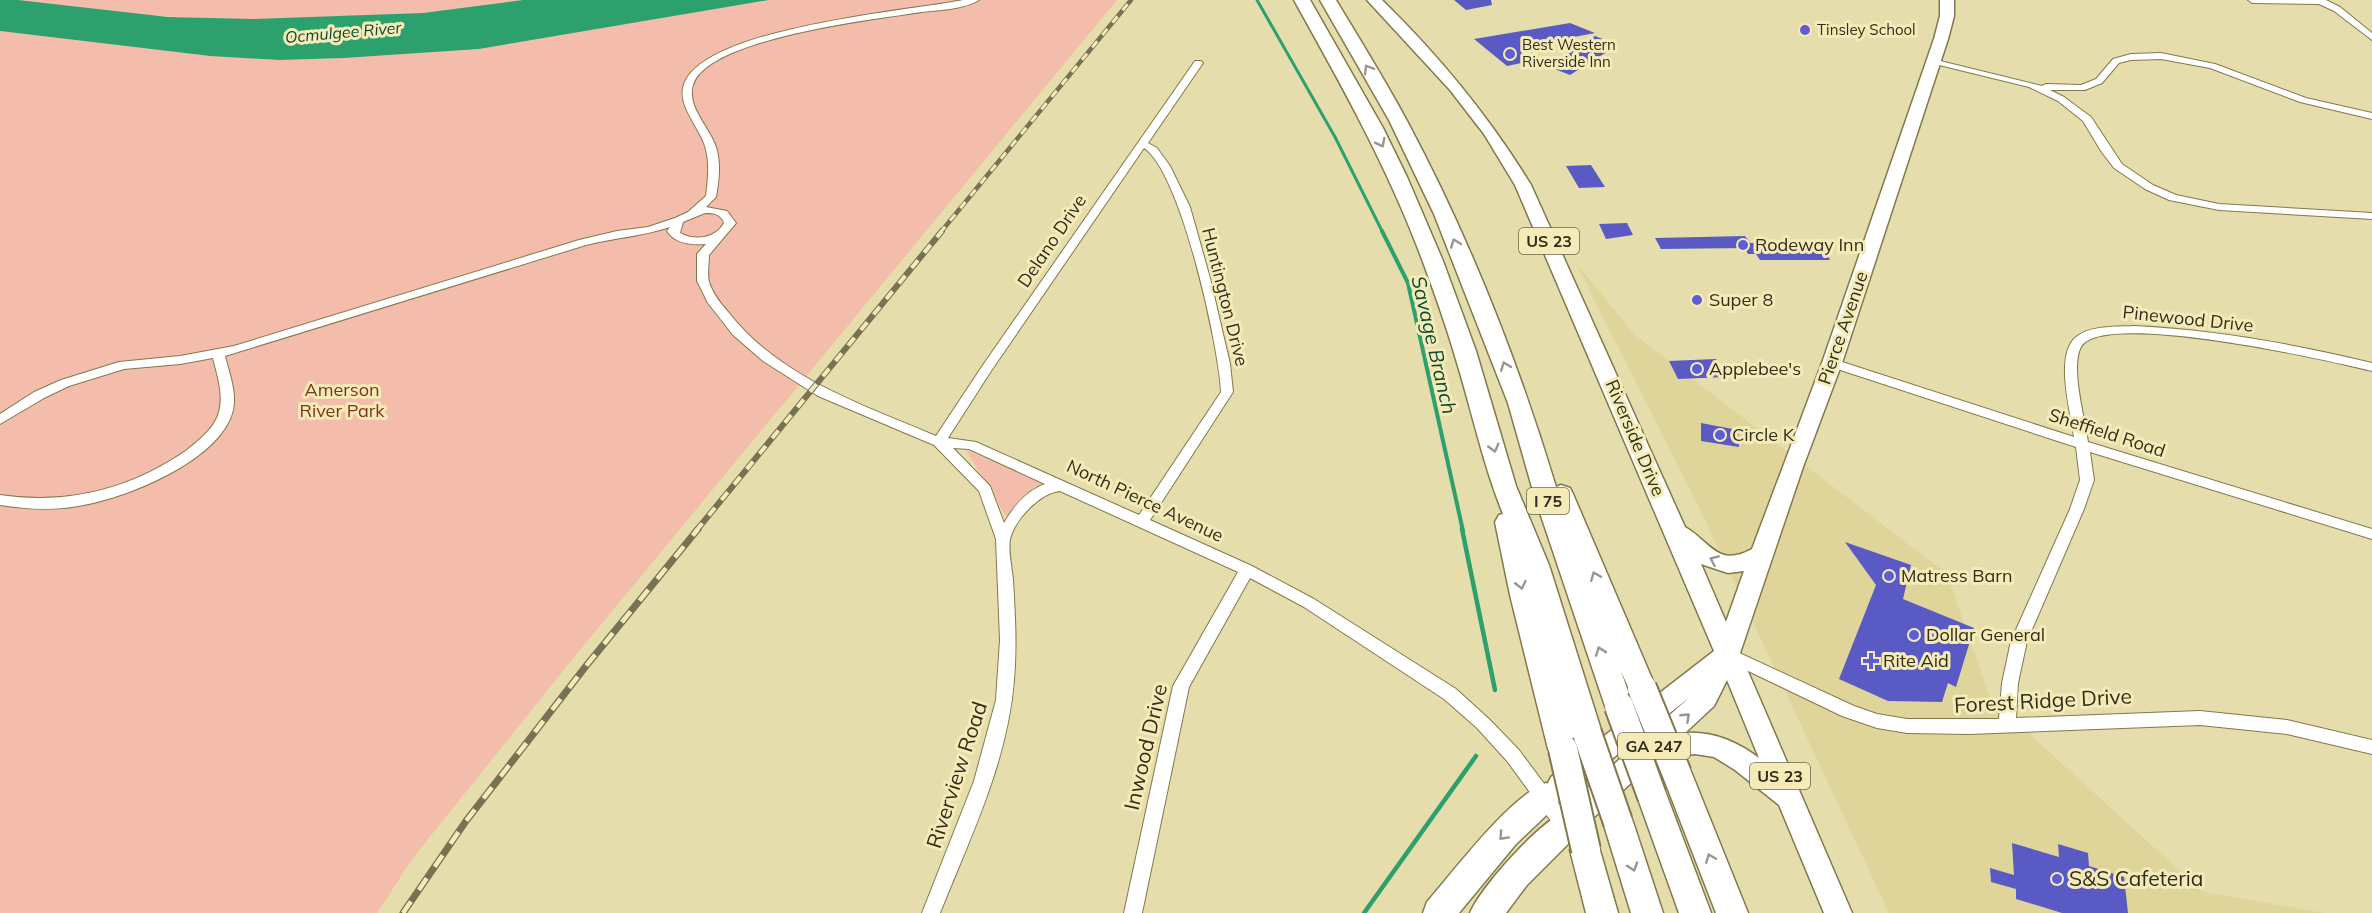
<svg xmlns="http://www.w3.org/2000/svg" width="2372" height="913" viewBox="0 0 2372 913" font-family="Mulish,sans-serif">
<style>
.built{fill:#dfd59b}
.green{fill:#f4bdab}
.water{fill:#2ca16d}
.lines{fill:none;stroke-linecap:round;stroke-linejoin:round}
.stream-far2{stroke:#2ca16d;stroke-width:3}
.stream-far1{stroke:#2ca16d;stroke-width:4}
.stream{stroke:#2ca16d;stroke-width:4.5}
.building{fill:#5a5ac5}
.minor-casing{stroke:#82794b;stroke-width:2}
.primary-casing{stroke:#82794b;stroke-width:3}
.motorway-casing{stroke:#82794b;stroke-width:3}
.minor{fill:#fff;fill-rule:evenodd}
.primary{fill:#fff;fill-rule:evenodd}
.motorway{fill:#fff;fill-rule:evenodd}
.rail-far2-casing{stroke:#777253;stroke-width:4.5}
.rail-far1-casing{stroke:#777253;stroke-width:6}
.rail-casing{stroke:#777253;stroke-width:7}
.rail-far2{stroke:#f4ebb8;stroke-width:3;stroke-dasharray:8;stroke-linecap:butt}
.rail-far1{stroke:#f4ebb8;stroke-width:4;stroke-dasharray:10;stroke-linecap:butt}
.rail{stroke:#f4ebb8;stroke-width:4.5;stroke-dasharray:14;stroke-linecap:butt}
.motorway-bridge-casing{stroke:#82794b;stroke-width:32;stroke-linecap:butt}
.motorway-bridge{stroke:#fff;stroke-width:28}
.oneway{stroke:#98968d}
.poi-dot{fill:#5f5dd6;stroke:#f4ebb8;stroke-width:2}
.labels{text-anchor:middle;stroke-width:6;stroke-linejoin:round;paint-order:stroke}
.far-poi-label{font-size:15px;fill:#322e1b;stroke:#f4ebb8;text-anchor:start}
.far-water-label{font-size:16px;font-style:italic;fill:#0b4a2f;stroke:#f4ebb8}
.shield{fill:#f4ebb8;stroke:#6c674a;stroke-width:1.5}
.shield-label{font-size:16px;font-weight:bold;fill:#322e1b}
.street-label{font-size:18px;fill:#322e1b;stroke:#f4ebb8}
.poi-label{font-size:18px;fill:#322e1b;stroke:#f4ebb8;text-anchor:start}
.park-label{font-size:18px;fill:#803216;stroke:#f4ebb8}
.water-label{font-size:20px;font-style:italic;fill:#0b4a2f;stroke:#f4ebb8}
.near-street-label{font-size:21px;fill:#322e1b;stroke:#f4ebb8}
.near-poi-label{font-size:21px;fill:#322e1b;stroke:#f4ebb8;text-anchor:start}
</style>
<rect width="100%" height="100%" fill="#e6ddac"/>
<polygon class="built" points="1576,263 1634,334 1947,574 1990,698 2203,892 2325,913 1889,913 1706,522"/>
<g class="green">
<path d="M18,0H523C489,4 456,10 423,13C289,26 151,20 18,0Z"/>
<polygon points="769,0 1117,0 571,661 413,858 377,913 0,913 0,31 210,56 280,60 344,58 479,49"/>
<polygon points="966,450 1043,483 1023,496 1007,518"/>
</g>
<polygon class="water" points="0,0 18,0 168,17 254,19 423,13 523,0 769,0 479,49 344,58 280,60 210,56 0,31"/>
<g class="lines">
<polyline class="stream-far2" points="1257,0 1335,137 1383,233"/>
<polyline class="stream-far1" points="1382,231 1408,283 1463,531"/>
<g class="stream">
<polyline points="1462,529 1495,690"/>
<polyline points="1364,913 1476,756"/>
</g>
</g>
<g class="building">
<polygon points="1454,0 1491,0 1492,5 1466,10"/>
<polygon points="1570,23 1595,33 1521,47 1536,60 1507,66 1474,39"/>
<polygon points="1595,36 1618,45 1570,75 1547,66"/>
<polygon points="1591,165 1605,187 1579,188 1566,166"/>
<polygon points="1627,223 1633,235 1606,239 1599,224"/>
<polygon points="1745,236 1750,243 1824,241 1831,252 1826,252 1830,260 1760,260 1756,254 1748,254 1745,248 1661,249 1655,238"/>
<polygon points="1716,359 1726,377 1678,379 1669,361"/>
<polygon points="1701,423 1738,430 1739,447 1701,441"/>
<polygon points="1845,542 1911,565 1903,599 1974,628 1956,687 1948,683 1942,702 1888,701 1839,679 1876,585"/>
<polygon points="2012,843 2059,857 2058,844 2088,853 2089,866 2124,877 2128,913 2062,913 2016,899 2016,889 1991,882 1990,868 2014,875"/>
</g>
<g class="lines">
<g class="minor-casing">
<g id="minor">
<path d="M963,0H979C965,9 939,10 922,12C877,19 707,38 693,85C686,106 710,128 716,147C721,164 719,180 716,197L706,207L727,211L736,223L709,255C709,263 707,274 709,282C713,294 721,304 729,313C780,378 863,405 936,436L983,365L1195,61H1201L1203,63L1148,143L1157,148L1170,166L1190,207L1210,278L1230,364L1233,392L1150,520L1252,566L1314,599L1456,689L1489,719L1519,750L1571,820L1574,826L1571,832L1565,834L1559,832L1507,761L1477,728L1444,699L1304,607L1250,578L1189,687L1142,913H1124L1173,686L1238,572L1060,491C1040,493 1015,519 1010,539C1008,551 1012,568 1013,580C1015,613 1017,646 1014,680C1008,761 970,838 940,913H922L974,781L996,700L1000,640L996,539L979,491L934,445L818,396L763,361L733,335L708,303L697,281V254L706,244C692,245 675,244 667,231L670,227C643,236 614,238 586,245L225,356C229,373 237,392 233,410C221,461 124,499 78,506C52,511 26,509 0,505V495C68,505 131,489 187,450C199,440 215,428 219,412C224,394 217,375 213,358L180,364L124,369L69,386L44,398L0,424V414L34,392L61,380L119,362L180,356L234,346L579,240L617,231L648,227L675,218L688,212L706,196C708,179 710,163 705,146C699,127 679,107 683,88C695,28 910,11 963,0ZM1144,148C1181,172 1219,347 1221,392L1139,515L976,442L948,438L991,371ZM705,213C714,213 721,214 724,223C715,239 695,241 680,233L683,222ZM953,448L969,449L1045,484C1026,491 1014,506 1004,523L990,486Z"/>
<polygon points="2248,0 2326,0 2340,7 2372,33 2372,40 2334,11 2319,4 2252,3"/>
<polygon points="2161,53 2215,64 2306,98 2372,113 2372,119 2300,102 2210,68 2161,59 2131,60 2119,63 2102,83 2085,90 2050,90 2064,97 2091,117 2122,164 2153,185 2176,195 2219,204 2372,213 2372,219 2219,210 2169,200 2145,189 2114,168 2101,151 2083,121 2058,101 2029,87 1927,62 1932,59 2042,86 2046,84 2081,85 2096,79 2113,59 2131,54"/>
<path d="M2135,326C2215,330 2294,344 2372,363V371C2331,361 2102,309 2081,347C2070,367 2085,419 2088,442L2372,529V539L2090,452L2094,480L2084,509L2027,641L2018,683L2016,718L2200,711L2287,720L2372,740V754L2287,734L2200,725L1969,734L1907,733L1877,728L1842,716L1723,659L1721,655L1723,651L1729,649L1735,651L1854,706L1877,714L1907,719H1999L2002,683L2011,641L2070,509L2080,480L2076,447L1828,366L1826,363L1832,359L1836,360L2074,437C2071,413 2054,355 2076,337C2091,325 2116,327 2135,326Z"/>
</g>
</g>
<g class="primary-casing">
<path id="primary" d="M1367,0H1382C1439,56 1489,116 1531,185L1685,527C1711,542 1717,568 1752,549L1822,363L1934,39L1940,16V0H1954V16L1948,39L1842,363L1803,467L1740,653L1852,913H1824L1779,805L1735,770L1714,757L1695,754L1658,758L1579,831L1569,834L1559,831L1555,822L1559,813L1690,697L1569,793L1560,797L1551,793L1547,785L1551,777L1714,651L1515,185L1484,134L1450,90ZM1701,564L1728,573L1744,571L1726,622ZM1727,680L1759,758C1738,742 1712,731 1685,733L1714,706Z"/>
</g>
<g class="motorway-casing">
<g id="motorway">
<path d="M1294,0H1310L1383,128L1407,177L1443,261L1476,351L1516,486L1549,565L1602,733L1597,742L1587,745L1577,742L1575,738L1578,749L1573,758L1563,762L1553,758L1548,749L1510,595L1495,522L1499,515L1503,514C1482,462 1471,407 1454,353C1445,322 1434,292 1423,262C1389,170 1342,86 1294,0Z"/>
<path d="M1320,0H1336C1360,40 1385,80 1407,121C1469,237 1518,361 1556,487L1561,485L1570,488L1573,494L1656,688L1652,696L1642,700L1632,696L1621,671L1633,706L1629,714L1619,718L1609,714L1605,706L1535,498L1508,403L1434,214L1389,120Z"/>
<polygon points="1677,761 1688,765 1692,774 1748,913 1716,913 1662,774 1666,765"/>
<path d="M1546,783L1557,787L1561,796L1557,805L1516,844L1459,913H1423L1427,902C1454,871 1510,796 1546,783Z"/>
<polygon points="1652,783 1663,787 1667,796 1711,913 1679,913 1637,796 1641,787"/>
<polygon points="1618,808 1629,812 1633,822 1663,913 1631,913 1603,822 1607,812"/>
<path d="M1565,812L1576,816L1580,826L1576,836L1527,885L1506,913H1470C1481,887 1539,822 1565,812Z"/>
<polygon points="1586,836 1597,840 1618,913 1586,913 1570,850 1575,840"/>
</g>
</g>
<use href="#minor" class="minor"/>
<use href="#primary" class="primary"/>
<use href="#motorway" class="motorway"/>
<g class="rail-far2-casing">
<polyline id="rail-far2" points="940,233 1131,0"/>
</g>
<g class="rail-far1-casing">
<polyline id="rail-far1" points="696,531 942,231"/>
</g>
<g class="rail-casing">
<polyline id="rail" points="403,913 466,821 586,666 698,529"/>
</g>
<use href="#rail-far2" class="rail-far2"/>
<use href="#rail-far1" class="rail-far1"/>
<use href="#rail" class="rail"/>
<g class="motorway-bridge-casing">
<g id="motorway-bridge">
<polyline points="1642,688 1677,774"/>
<polyline points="1619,706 1652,796"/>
<polyline points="1587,733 1618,822"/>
<polyline points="1563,749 1586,850"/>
</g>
</g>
<use href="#motorway-bridge" class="motorway-bridge"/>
</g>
<defs><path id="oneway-chevron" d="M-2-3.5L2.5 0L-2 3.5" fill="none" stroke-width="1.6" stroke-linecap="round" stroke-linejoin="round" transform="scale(1.5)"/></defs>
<g class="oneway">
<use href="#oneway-chevron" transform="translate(1368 69) rotate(-120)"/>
<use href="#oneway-chevron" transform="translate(1381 143) rotate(63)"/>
<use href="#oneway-chevron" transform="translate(1455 243) rotate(-110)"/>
<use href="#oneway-chevron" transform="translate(1505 366) rotate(-111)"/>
<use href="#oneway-chevron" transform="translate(1494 448) rotate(75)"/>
<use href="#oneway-chevron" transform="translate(1714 560) rotate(-156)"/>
<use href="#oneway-chevron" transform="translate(1595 576) rotate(-112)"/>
<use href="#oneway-chevron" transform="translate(1521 585) rotate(77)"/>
<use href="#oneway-chevron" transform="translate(1600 651) rotate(-109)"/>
<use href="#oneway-chevron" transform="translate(1686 717) rotate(-43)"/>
<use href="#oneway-chevron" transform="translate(1503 836) rotate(133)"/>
<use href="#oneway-chevron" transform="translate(1710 858) rotate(-112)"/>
<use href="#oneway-chevron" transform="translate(1633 867) rotate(72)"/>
</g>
<g class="poi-dot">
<circle cx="1805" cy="30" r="6"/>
<circle cx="1510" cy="54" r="6"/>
<circle cx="1743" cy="245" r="6"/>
<circle cx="1697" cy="300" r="6"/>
<circle cx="1697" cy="369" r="6"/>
<circle cx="1720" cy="435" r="6"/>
<circle cx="1889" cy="576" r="6"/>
<circle cx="1914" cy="635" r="6"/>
<path d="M1868 652h6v6h6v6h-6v6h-6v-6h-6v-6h6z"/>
<circle cx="2057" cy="879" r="6"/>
</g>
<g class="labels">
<g class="far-poi-label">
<text x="1817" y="35">Tinsley School</text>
<text x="1522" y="50">Best Western<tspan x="1522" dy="17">Riverside Inn</tspan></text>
</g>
<g class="far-water-label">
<text transform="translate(343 32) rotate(-5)" y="6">Ocmulgee River</text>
</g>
<g class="shield">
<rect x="1519" y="228" width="60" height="26" rx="4.5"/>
<rect x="1527" y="488" width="42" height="26" rx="4.5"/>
<rect x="1618" y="733" width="72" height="26" rx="4.5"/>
<rect x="1750" y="763" width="60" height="26" rx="4.5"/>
</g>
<g class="shield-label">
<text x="1549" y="247">US 23</text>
<text x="1548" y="507">I 75</text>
<text x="1654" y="752">GA 247</text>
<text x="1780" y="782">US 23</text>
</g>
<g class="street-label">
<text transform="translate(1052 241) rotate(-56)" y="6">Delano Drive</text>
<text transform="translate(1225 297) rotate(76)" y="6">Huntington Drive</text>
<text transform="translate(2188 319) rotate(6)" y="6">Pinewood Drive</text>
<text transform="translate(1843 328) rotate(-71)" y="6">Pierce Avenue</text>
<text transform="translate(2107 433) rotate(18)" y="6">Sheffield Road</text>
<text transform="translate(1635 438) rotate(67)" y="6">Riverside Drive</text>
<text transform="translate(1145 501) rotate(25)" y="6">North Pierce Avenue</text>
</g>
<g class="poi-label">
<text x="1755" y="251">Rodeway Inn</text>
<text x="1709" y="306">Super 8</text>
<text x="1709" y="375">Applebee's</text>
<text x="1732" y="441">Circle K</text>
<text x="1901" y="582">Matress Barn</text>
<text x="1926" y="641">Dollar General</text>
<text x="1883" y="667">Rite Aid</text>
</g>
<g class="park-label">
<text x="342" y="396">Amerson<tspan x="342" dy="21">River Park</tspan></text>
</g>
<g class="water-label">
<text transform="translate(1434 345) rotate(77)" y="7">Savage Branch</text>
</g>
<g class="near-street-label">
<text transform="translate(2043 701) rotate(-3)" y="7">Forest Ridge Drive</text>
<text transform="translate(1146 747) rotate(-77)" y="7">Inwood Drive</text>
<text transform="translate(957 775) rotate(-72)" y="7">Riverview Road</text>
</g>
<g class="near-poi-label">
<text x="2069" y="886">S&amp;S Cafeteria</text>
</g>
</g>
</svg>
